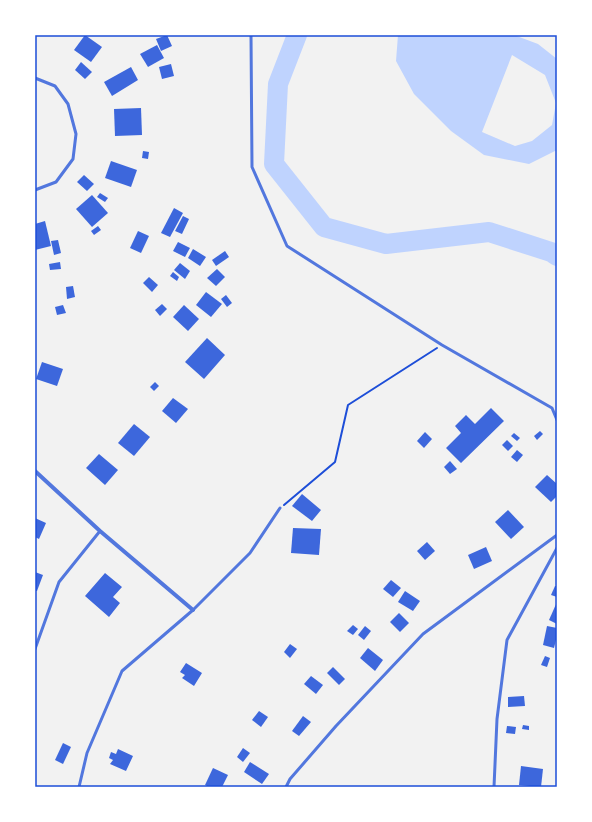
<svg xmlns="http://www.w3.org/2000/svg" width="592" height="822" viewBox="0 0 592 822" font-family="'DejaVu Sans',sans-serif">
<style>
.water{fill:#bfd3fe;fill-rule:evenodd}
.lines{fill:none;stroke-linecap:round;stroke-linejoin:round}
.river{stroke:#bfd3fe;stroke-width:20}
.building{fill:#3d67dc}
.path{stroke:#1d4ed8;stroke-width:2}
.service{stroke:#5277de;stroke-width:3}
.minor{stroke:#5277de;stroke-width:4}
.neatline{fill:none;stroke:#1d4ed8;stroke-width:1.5}
</style>
<rect width="100%" height="100%" fill="#f2f2f2"/>
<path class="water" d="M398,35H514L538,44L557,59V150L529,164L484,155L451,131L414,94L396,61ZM512,55L545,75L556,103L552,125L532,141L515,146L482,132Z"/>
<g class="lines">
<polyline class="river" points="297,35 278,84 274,164 324,227 386,244 489,232 551,252 557,256"/>
</g>
<g class="building">
<polygon points="85,35 102,47 91,62 74,50"/>
<polygon points="167,35 172,46 161,51 156,39"/>
<polygon points="157,45 164,58 148,67 140,54"/>
<polygon points="81,62 92,72 85,79 75,70"/>
<polygon points="171,64 174,76 162,79 159,67"/>
<polygon points="131,67 138,80 112,96 104,82"/>
<polygon points="141,108 142,135 115,136 114,109"/>
<polygon points="143,151 149,152 148,159 142,158"/>
<polygon points="111,161 137,170 131,187 105,178"/>
<polygon points="84,175 94,184 87,191 77,182"/>
<polygon points="100,193 108,198 105,202 97,197"/>
<polygon points="92,195 108,213 92,227 76,209"/>
<polygon points="174,208 183,213 170,237 161,233"/>
<polygon points="183,216 189,219 182,234 175,231"/>
<polygon points="45,221 51,246 35,250 35,224"/>
<polygon points="98,226 101,230 94,235 91,231"/>
<polygon points="138,231 149,236 141,253 130,248"/>
<polygon points="58,240 61,253 54,255 51,241"/>
<polygon points="178,242 190,248 185,257 173,251"/>
<polygon points="193,249 206,257 200,266 188,258"/>
<polygon points="225,251 229,257 216,266 212,260"/>
<polygon points="60,262 61,269 50,270 49,264"/>
<polygon points="180,263 190,271 185,279 174,270"/>
<polygon points="217,269 225,277 216,286 207,278"/>
<polygon points="173,272 179,277 177,281 170,276"/>
<polygon points="149,277 158,285 152,292 143,283"/>
<polygon points="73,286 75,297 67,299 66,287"/>
<polygon points="206,292 222,304 211,317 196,305"/>
<polygon points="226,295 232,303 227,307 221,299"/>
<polygon points="162,304 167,309 160,316 155,310"/>
<polygon points="63,305 66,313 57,315 55,307"/>
<polygon points="184,305 199,319 188,331 173,317"/>
<polygon points="207,338 225,355 204,379 185,362"/>
<polygon points="42,362 63,369 57,386 36,379"/>
<polygon points="155,382 159,386 154,391 150,387"/>
<polygon points="173,398 188,409 176,423 162,411"/>
<polygon points="491,408 504,421 461,463 446,448 461,433 455,426 466,415 475,424"/>
<polygon points="134,424 150,437 134,456 118,443"/>
<polygon points="540,431 543,434 537,440 534,436"/>
<polygon points="425,432 432,439 424,448 417,441"/>
<polygon points="514,433 520,438 517,441 511,436"/>
<polygon points="507,440 513,446 508,451 502,445"/>
<polygon points="517,450 523,455 517,462 511,457"/>
<polygon points="99,454 118,470 105,485 86,468"/>
<polygon points="450,461 457,469 450,474 444,467"/>
<polygon points="547,475 557,484 557,496 551,502 535,487"/>
<polygon points="302,494 321,510 312,521 292,506"/>
<polygon points="508,510 524,527 511,539 495,522"/>
<polygon points="35,518 46,523 39,539 35,537"/>
<polygon points="293,528 321,529 319,555 291,553"/>
<polygon points="427,542 435,551 425,560 417,551"/>
<polygon points="486,547 492,561 474,569 468,555"/>
<polygon points="35,572 43,575 37,591 35,591"/>
<polygon points="105,573 122,587 113,597 120,603 109,617 85,596"/>
<polygon points="391,580 401,588 393,597 383,589"/>
<polygon points="555,586 557,586 557,597 551,595"/>
<polygon points="405,591 420,601 413,611 398,602"/>
<polygon points="557,602 557,624 549,620"/>
<polygon points="399,613 409,623 400,632 390,622"/>
<polygon points="353,625 358,629 353,635 347,631"/>
<polygon points="365,626 371,631 364,640 358,635"/>
<polygon points="547,626 557,628 557,636 554,648 543,645"/>
<polygon points="290,644 297,649 290,658 284,652"/>
<polygon points="368,648 383,660 375,671 360,658"/>
<polygon points="545,656 550,658 547,667 541,665"/>
<polygon points="186,663 202,673 194,686 182,678 185,675 180,672"/>
<polygon points="333,667 345,679 339,685 327,673"/>
<polygon points="311,676 323,685 316,694 304,684"/>
<polygon points="524,696 525,706 508,707 508,697"/>
<polygon points="259,711 268,717 261,727 252,720"/>
<polygon points="303,716 311,722 299,736 292,731"/>
<polygon points="523,725 529,726 529,730 522,729"/>
<polygon points="507,726 516,727 515,734 506,733"/>
<polygon points="63,743 71,747 63,764 55,760"/>
<polygon points="243,748 250,753 243,762 237,757"/>
<polygon points="118,749 133,756 126,771 110,764 113,760 109,758 111,752 116,754"/>
<polygon points="250,762 269,774 262,784 244,772"/>
<polygon points="521,766 543,769 541,787 519,785"/>
<polygon points="213,768 228,775 222,787 209,787 205,785"/>
</g>
<g class="lines">
<polyline class="path" points="284,505 335,462 348,405 437,348"/>
<g class="service">
<polyline points="251,35 252,167 287,246 442,345 552,408 557,420"/>
<polyline points="35,78 55,86 68,104 76,134 73,159 56,182 35,190"/>
<polyline points="35,649 59,582 100,531"/>
<polyline points="79,787 87,753 122,671 193,610 250,553 280,508"/>
<polyline points="286,787 290,779 336,726 423,634 557,535"/>
<polyline points="494,787 497,719 507,640 557,548"/>
</g>
<polyline class="minor" points="35,471 100,531 193,610"/>
</g>
<rect width="592" height="822" fill="none" stroke="#ffffff" stroke-width="72"/>
<rect x="36" y="36" width="520" height="750" class="neatline"/>
</svg>
